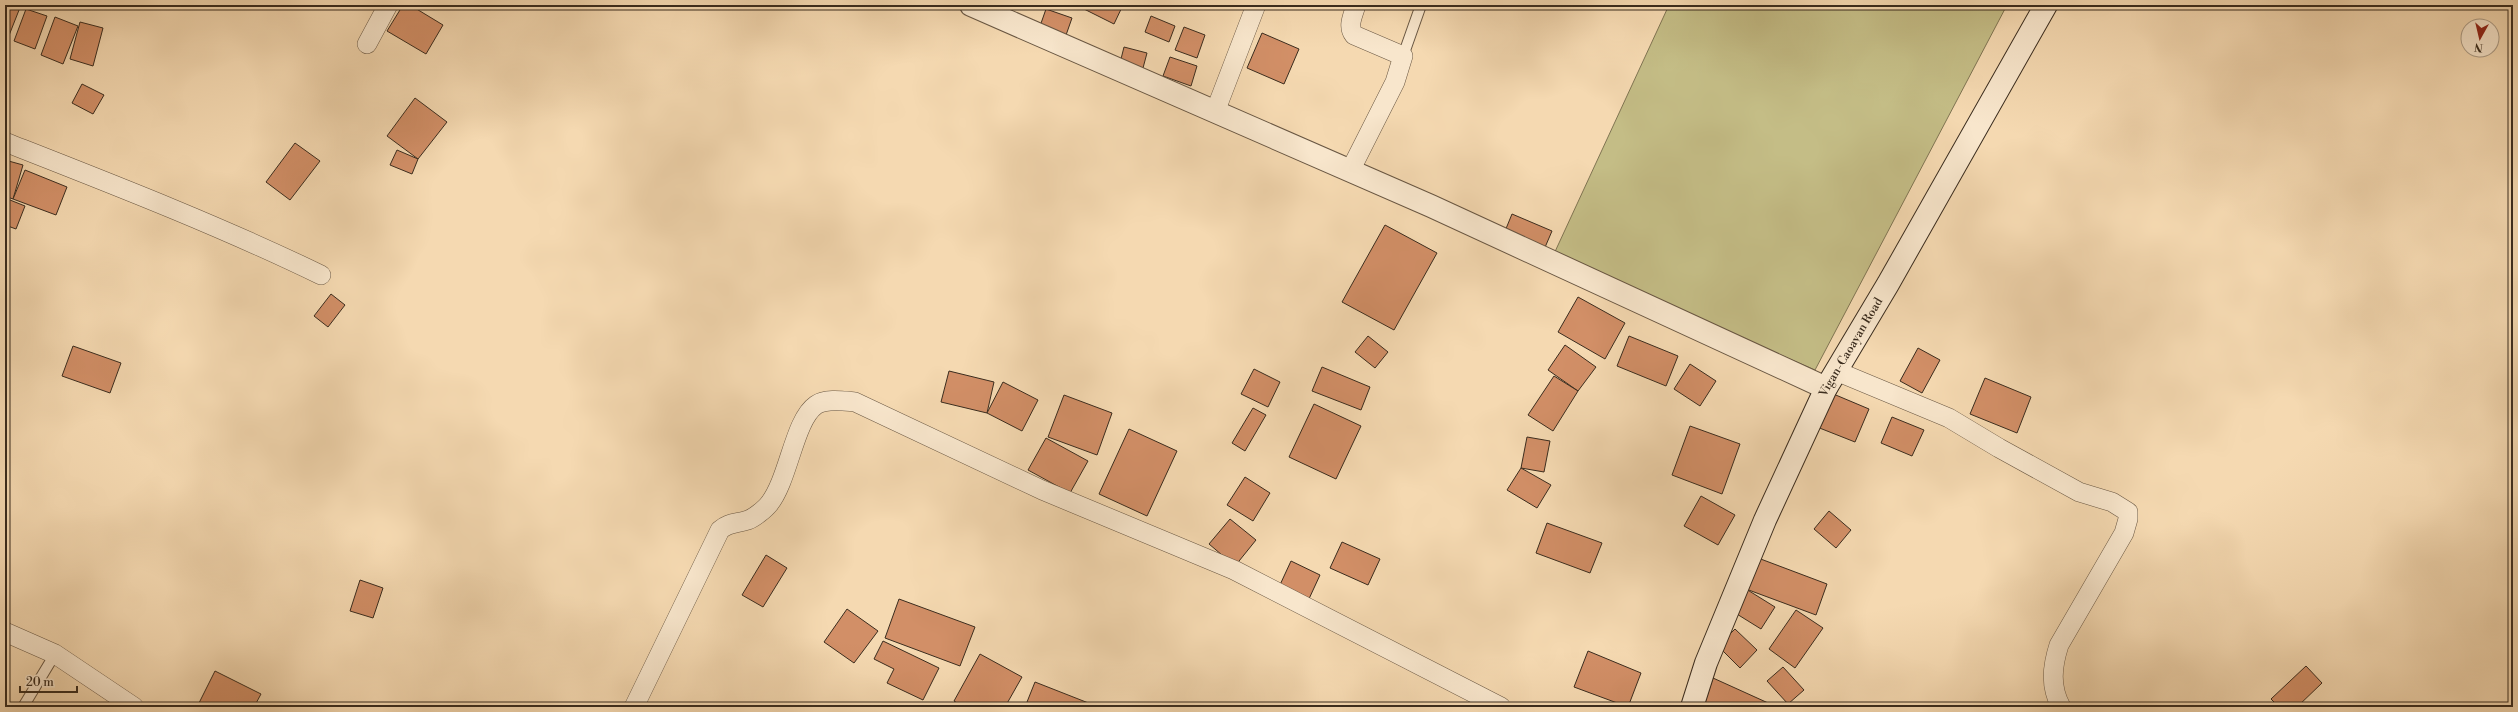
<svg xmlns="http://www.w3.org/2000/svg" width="2518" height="712" viewBox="0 0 2518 712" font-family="'Libre Bodoni',serif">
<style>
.green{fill:#c4bd86;stroke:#7f7452}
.building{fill:#d28f67;stroke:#3a2c1e}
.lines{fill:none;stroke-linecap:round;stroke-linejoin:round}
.service-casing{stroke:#695743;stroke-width:12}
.minor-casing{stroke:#695743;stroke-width:20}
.tertiary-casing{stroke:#695743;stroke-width:24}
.secondary-casing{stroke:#3a2c1e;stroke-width:24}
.service{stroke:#f8e6cc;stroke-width:10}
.minor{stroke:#f8e6cc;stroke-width:19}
.tertiary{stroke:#f8e6cc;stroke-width:22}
.secondary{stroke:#f8e6cc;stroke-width:22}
.labels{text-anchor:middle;stroke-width:3.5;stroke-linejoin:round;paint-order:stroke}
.street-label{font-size:12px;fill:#3a2c1e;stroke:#f8e6cc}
</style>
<rect width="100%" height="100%" fill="#f5d9b1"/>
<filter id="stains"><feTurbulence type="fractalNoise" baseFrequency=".005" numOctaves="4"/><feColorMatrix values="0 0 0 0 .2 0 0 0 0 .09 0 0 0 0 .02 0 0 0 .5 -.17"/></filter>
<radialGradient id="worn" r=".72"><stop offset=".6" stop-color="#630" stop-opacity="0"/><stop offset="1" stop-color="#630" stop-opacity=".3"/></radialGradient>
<polygon class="green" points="1669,5 2007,5 1815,370 1553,256"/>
<g class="building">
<polygon points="5,5 21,5 8,38 5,37"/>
<polygon points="403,5 410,5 443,25 426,54 387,31"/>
<polygon points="1076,5 1123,5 1114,24"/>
<polygon points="26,9 47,16 35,49 14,41"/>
<polygon points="1046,9 1072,18 1065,38 1039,29"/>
<polygon points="1151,16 1175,26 1169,42 1145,32"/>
<polygon points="55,17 78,26 63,64 41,55"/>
<polygon points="80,22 103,28 93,66 70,59"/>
<polygon points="1184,27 1205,35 1197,58 1175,50"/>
<polygon points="1262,33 1299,49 1284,84 1247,68"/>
<polygon points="1124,47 1147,53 1143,68 1120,63"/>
<polygon points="1170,57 1197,66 1191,86 1163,76"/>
<polygon points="82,84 104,95 93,114 72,103"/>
<polygon points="415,98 447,122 418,159 387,136"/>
<polygon points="295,143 320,161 290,200 266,182"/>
<polygon points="397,150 418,159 412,174 390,165"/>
<polygon points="5,160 23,165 13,199 5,196"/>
<polygon points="25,170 67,187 56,215 13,199"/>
<polygon points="5,198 25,206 16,229 5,225"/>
<polygon points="1512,214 1552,231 1543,252 1503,236"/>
<polygon points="1385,225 1437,253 1394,330 1342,302"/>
<polygon points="331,294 345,305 328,327 314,316"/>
<polygon points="1578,297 1625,323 1605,359 1558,332"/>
<polygon points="1368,336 1388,352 1375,368 1355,352"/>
<polygon points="1629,336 1678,356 1666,386 1617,366"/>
<polygon points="1565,345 1596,367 1578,391 1548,370"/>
<polygon points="73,346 121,363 110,393 62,376"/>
<polygon points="1918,348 1940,360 1922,393 1900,381"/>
<polygon points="1690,364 1716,381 1700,406 1674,389"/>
<polygon points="1322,367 1370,387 1361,410 1312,391"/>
<polygon points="1254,369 1280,382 1268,407 1241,394"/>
<polygon points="949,371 994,382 987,413 941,402"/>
<polygon points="1554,376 1578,391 1553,431 1528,415"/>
<polygon points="1985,378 2031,397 2017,433 1970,414"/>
<polygon points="1003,382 1038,400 1022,431 987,413"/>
<polygon points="1831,393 1869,409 1855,442 1817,427"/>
<polygon points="1064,395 1112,413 1097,455 1048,437"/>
<polygon points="1314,404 1361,426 1336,479 1289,457"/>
<polygon points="1253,408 1266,415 1245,451 1232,443"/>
<polygon points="1892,417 1924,430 1912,456 1881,443"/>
<polygon points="1690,426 1740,444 1722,494 1672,475"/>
<polygon points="1129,429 1177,451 1147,516 1099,494"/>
<polygon points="1527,437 1550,441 1544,472 1521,468"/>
<polygon points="1046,438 1088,461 1070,493 1028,470"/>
<polygon points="1521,468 1551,485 1537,508 1507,490"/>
<polygon points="1245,477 1270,493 1253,521 1227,505"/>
<polygon points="1701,496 1735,515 1718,545 1684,526"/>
<polygon points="1829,511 1851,530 1836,548 1814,529"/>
<polygon points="1230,519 1256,540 1235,566 1209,544"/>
<polygon points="1547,523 1602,543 1590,573 1536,553"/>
<polygon points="1342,542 1380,559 1368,585 1330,568"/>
<polygon points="766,555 787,568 763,607 742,595"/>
<polygon points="1758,558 1827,584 1816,615 1746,589"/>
<polygon points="1291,561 1320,575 1308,601 1279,587"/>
<polygon points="360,580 383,588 373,618 350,611"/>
<polygon points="1746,589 1775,607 1761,629 1732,611"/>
<polygon points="899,599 975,627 960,666 885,638"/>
<polygon points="847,609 878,631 854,663 824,642"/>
<polygon points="1796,610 1823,628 1795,668 1769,649"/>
<polygon points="1735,629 1757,650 1740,668 1718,646"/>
<polygon points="883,641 939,668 923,700 887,683 894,669 874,659"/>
<polygon points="1588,651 1641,673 1628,707 1574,687"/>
<polygon points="980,654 1022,677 1005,707 964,707 954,701"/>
<polygon points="2306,666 2322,683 2297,707 2279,707 2271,699"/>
<polygon points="1783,667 1804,690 1788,704 1767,681"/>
<polygon points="215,671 261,694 254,707 197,707"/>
<polygon points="1713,678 1777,707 1703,707"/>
<polygon points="1035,682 1091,704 1090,707 1025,707"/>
</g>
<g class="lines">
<g class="service-casing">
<g id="service">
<polyline points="1403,56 1421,5"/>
<polyline points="23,707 55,654"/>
</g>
</g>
<g class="minor-casing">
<g id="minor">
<polyline points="367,44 388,5"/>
<polyline points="1215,112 1256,5"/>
<path d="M5,142C112,184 218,225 321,275"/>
<path d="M1350,171L1395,82L1403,56L1354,35C1347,26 1353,16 1356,5"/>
<path d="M1836,371L1949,418L1999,448L2079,492L2112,502L2128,512V519L2124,533L2059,645C2052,667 2050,686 2061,707"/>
<polyline points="5,632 55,654 134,707"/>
<path d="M634,707L720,530C729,522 736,524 748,520C754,518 765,509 769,504C789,479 794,420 816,405C826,398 844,401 855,402L1042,490L1234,570L1501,707"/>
</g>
</g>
<g class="tertiary-casing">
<polyline id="tertiary" points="971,5 1431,206 1826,388"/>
</g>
<g class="secondary-casing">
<g id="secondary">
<path id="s1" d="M1692,707L1706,663L1765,520L1826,388L1888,284L2046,5"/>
</g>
</g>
<use href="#service" class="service"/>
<use href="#minor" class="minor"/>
<use href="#tertiary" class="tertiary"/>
<use href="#secondary" class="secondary"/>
</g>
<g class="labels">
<g class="street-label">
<text dy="4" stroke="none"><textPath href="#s1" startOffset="394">Vigan-Caoayan Road</textPath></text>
</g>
</g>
<rect width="2518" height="712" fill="none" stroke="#f5d9b1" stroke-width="20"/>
<rect x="6" y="6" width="2506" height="700" fill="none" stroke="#3a2c1e" stroke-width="2"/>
<rect x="10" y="10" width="2498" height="692" fill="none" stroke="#3a2c1e"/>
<g transform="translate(2480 38) rotate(188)"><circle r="19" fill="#f8e6cc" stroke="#ac9c86"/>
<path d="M0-3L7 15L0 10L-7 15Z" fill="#8f2418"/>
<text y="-6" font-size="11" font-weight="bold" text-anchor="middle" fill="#3a2c1e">N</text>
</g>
<path d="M20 686v6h57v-6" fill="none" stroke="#3a2c1e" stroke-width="2"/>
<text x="26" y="686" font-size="12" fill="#3a2c1e" stroke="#f8e6cc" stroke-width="3" paint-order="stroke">20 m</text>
<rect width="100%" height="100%" filter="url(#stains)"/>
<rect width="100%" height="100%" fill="url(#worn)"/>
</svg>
